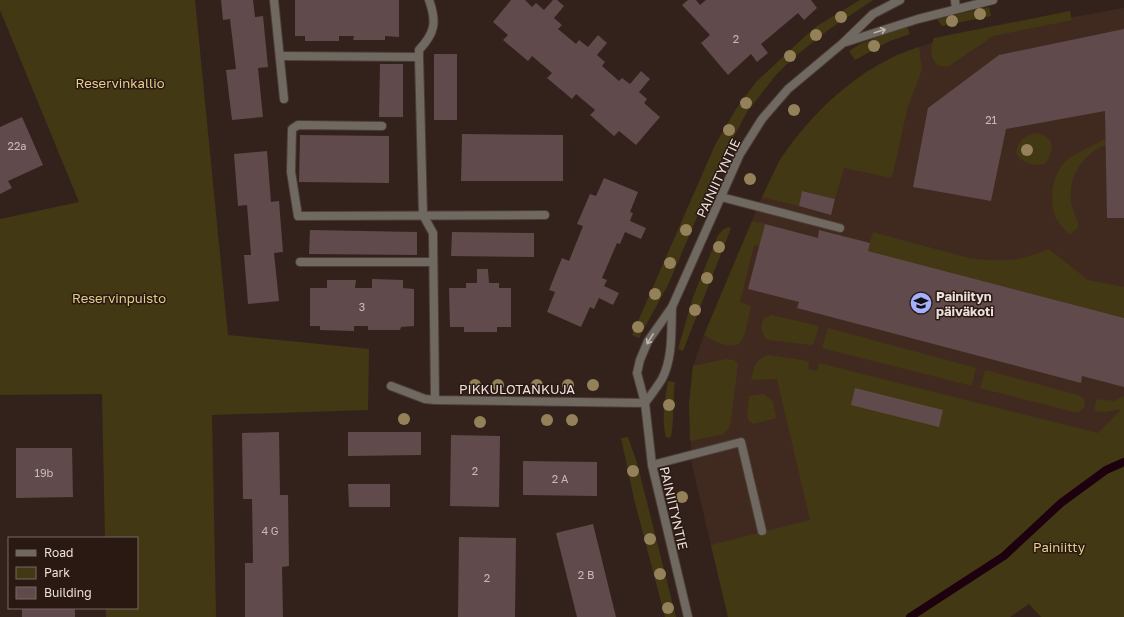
<svg xmlns="http://www.w3.org/2000/svg" width="1124" height="617" viewBox="0 0 1124 617" font-family="'Golos Text',sans-serif">
<style>
.built{fill:#402a20}
.green{fill:#423814}
.lines{fill:none;stroke-linecap:round;stroke-linejoin:round}
.stream{stroke:#1e010f;stroke-width:8}
.building{fill:#604a4b}
.service-casing{stroke:#4d3d36;stroke-width:10}
.minor-casing{stroke:#4d3d36;stroke-width:10}
.tertiary-casing{stroke:#4d3d36;stroke-width:10}
.service{stroke:#6f6962;stroke-width:8}
.minor{stroke:#6f6962;stroke-width:8}
.tertiary{stroke:#6f6962;stroke-width:8}
.tree{fill:#948159}
.oneway{stroke:#c0b6b1}
.labels{text-anchor:middle;stroke-width:3;stroke-linejoin:round;paint-order:stroke}
.number-label{font-size:11px;fill:#c9bab8}
.park-label{font-size:13px;fill:#e4cf8c;stroke:#291912}
.street-label{font-size:13px;fill:#ece0dc;stroke:#291912}
.poi-label{font-size:13px;font-weight:bold;fill:#ece0dc;stroke:#291912;text-anchor:start}
</style>
<rect width="100%" height="100%" fill="#33221b"/>
<polygon class="built" points="1124,8 1124,408 1071,460 728,617 692,465 689,403 693,366 704,335 761,199 786,152 826,104 867,71 896,55 931,43"/>
<g class="green">
<polygon points="0,0 195,0 228,335 369,349 368,410 212,415 216,617 106,617 106,608 137,608 137,538 105,538 102,394 0,395 0,219 79,202 0,10"/>
<polygon points="860,0 873,0 831,28 794,57 776,75 747,112 720,163 669,283 639,338 632,335 715,145 736,109 756,82 802,39 817,26"/>
<polygon points="989,7 991,16 942,26 937,19"/>
<path d="M1070,11L1072,20L993,36L949,66C932,71 928,50 934,38Z"/>
<polygon points="907,26 910,34 890,41 855,60 849,51 860,44"/>
<path d="M919,47L922,70L908,106L892,178L844,168L835,199L803,191L799,206L762,197C770,182 776,164 786,151C820,104 864,65 919,47Z"/>
<path d="M1037,133C1056,137 1054,151 1045,164C1032,166 1023,164 1016,153C1018,141 1024,135 1037,133Z"/>
<path d="M1105,139L1106,145C1082,153 1066,180 1072,205C1073,212 1077,219 1079,226L1070,235C1065,230 1059,224 1056,218C1048,197 1052,170 1072,156C1082,150 1095,145 1105,139Z"/>
<path d="M752,221L765,224L759,246L754,245L740,302L751,306C749,315 746,333 742,340C735,352 712,341 704,335Z"/>
<polygon points="729,227 731,228 683,351 678,349 693,297 718,235 724,229"/>
<path d="M873,232L969,258C1002,262 1018,262 1049,249L1088,280L1124,287V318L868,251Z"/>
<polygon points="771,315 819,326 814,343 811,345 769,340 765,338 761,328 763,319"/>
<polygon points="828,328 976,368 972,386 822,348"/>
<path d="M768,355L809,361L808,369L817,371L819,363L1098,433L1122,409L1104,412L1094,411L1097,399L1114,401L1124,396V617H1041L1029,604L1010,617H728L711,545L810,520L777,379L751,380C753,369 756,358 768,355Z"/>
<polygon points="726,359 734,360 738,364 730,426 724,434 690,441 689,403 693,366"/>
<polygon points="985,370 1078,395 1085,400 1084,408 1078,413 980,388"/>
<path d="M668,381L675,382C673,392 674,435 670,438L666,437C661,419 665,400 668,381Z"/>
<polygon points="763,394 773,401 776,418 754,424 749,421 747,416 749,396"/>
<polygon points="628,437 637,463 676,617 665,617 634,499 621,438"/>
</g>
<g class="lines">
<polyline class="stream" points="910,617 1004,556 1061,503 1106,470 1124,462"/>
</g>
<g class="building">
<polygon points="221,0 253,0 255,17 263,16 268,67 258,68 263,117 232,120 226,70 236,69 230,19 223,20"/>
<polygon points="295,0 399,0 399,37 385,36 385,40 353,40 354,36 339,36 339,41 305,41 305,36 295,36"/>
<polygon points="511,0 525,0 532,7 536,3 544,10 553,0 557,0 564,6 554,18 562,25 558,29 576,44 579,40 588,47 598,35 607,43 597,55 605,62 602,66 619,81 622,78 630,84 641,71 650,79 639,92 647,99 644,103 660,117 636,145 619,131 614,136 590,115 595,110 576,94 572,99 547,78 552,73 532,56 528,61 503,40 508,35 493,22"/>
<polygon points="688,0 696,0 700,5 706,0 811,0 817,8 804,20 798,13 761,44 768,53 757,62 751,54 728,75 701,43 710,35 682,5"/>
<polygon points="1124,29 1124,218 1107,218 1105,111 1006,129 991,201 913,187 928,108 999,55"/>
<rect x="434" y="54" width="23" height="66"/>
<polygon points="380,64 403,64 403,117 379,117"/>
<polygon points="22,117 43,165 8,181 12,188 0,194 0,127"/>
<polygon points="462,134 563,135 563,181 461,181"/>
<polygon points="300,135 389,136 389,183 299,182"/>
<polygon points="267,151 271,202 279,201 283,252 274,253 279,301 248,304 244,255 251,255 247,205 238,206 234,154"/>
<polygon points="604,178 638,192 630,212 633,213 630,221 646,228 641,239 625,232 620,244 617,243 602,278 607,280 604,286 619,293 613,305 599,298 594,309 590,307 581,327 547,312 555,292 549,290 562,258 569,261 583,226 577,224 590,194 596,196"/>
<polygon points="802,191 835,199 831,215 799,206"/>
<polygon points="765,224 818,238 819,230 870,243 868,251 1124,318 1124,387 1082,376 1081,383 797,308 799,302 748,289"/>
<polygon points="310,230 417,232 417,255 309,254"/>
<polygon points="452,232 534,233 534,257 451,256"/>
<polygon points="477,269 488,269 489,283 499,283 499,288 511,288 511,327 497,327 497,332 464,332 464,327 450,327 449,288 466,288 466,283 477,283"/>
<polygon points="372,279 403,280 403,288 414,289 414,326 401,327 400,330 368,330 368,326 354,326 354,331 320,330 320,326 310,326 310,288 327,288 327,280 356,280 355,288 372,288"/>
<polygon points="855,388 943,410 939,427 851,405"/>
<polygon points="279,432 280,495 288,495 289,566 282,567 283,617 245,617 245,563 253,563 252,499 243,499 242,433"/>
<polygon points="348,432 421,432 421,455 348,456"/>
<polygon points="451,435 500,436 499,507 450,506"/>
<polygon points="16,448 72,448 73,497 16,498"/>
<polygon points="523,461 597,462 597,496 523,495"/>
<polygon points="348,484 390,484 390,507 349,507"/>
<polygon points="593,524 616,617 577,617 556,533"/>
<polygon points="459,537 516,538 515,617 458,617"/>
<rect x="22" y="608" width="53" height="9"/>
</g>
<g class="lines">
<g class="service-casing">
<g id="service">
<polyline points="274,0 284,99"/>
<path d="M429,0C437,22 435,33 419,50V57L423,215L433,233L435,400"/>
<polyline points="280,56 419,57"/>
<polyline points="382,126 298,125 292,129 291,172 298,216 545,215"/>
<polyline points="721,197 840,228"/>
<polyline points="300,262 433,262"/>
<polyline points="652,465 741,442 762,531"/>
</g>
</g>
<g class="minor-casing">
<g id="minor">
<polyline points="955,0 956,9"/>
<polyline points="391,386 425,399 435,400 645,403"/>
</g>
</g>
<g class="tertiary-casing">
<g id="tertiary">
<polyline points="846,42 918,19 993,0"/>
<path d="M645,403C651,395 657,387 662,379C673,358 671,331 672,307"/>
<polyline points="688,617 652,465 645,403 637,373 640,360 648,341 672,307 740,154 762,119 788,89 843,43 873,14 900,0"/>
</g>
</g>
<use href="#service" class="service"/>
<use href="#minor" class="minor"/>
<use href="#tertiary" class="tertiary"/>
</g>
<g class="tree">
<circle cx="980" cy="14" r="6"/>
<circle cx="841" cy="17" r="6"/>
<circle cx="952" cy="21" r="6"/>
<circle cx="816" cy="35" r="6"/>
<circle cx="874" cy="46" r="6"/>
<circle cx="790" cy="56" r="6"/>
<circle cx="746" cy="103" r="6"/>
<circle cx="794" cy="110" r="6"/>
<circle cx="729" cy="130" r="6"/>
<circle cx="1027" cy="150" r="6"/>
<circle cx="750" cy="179" r="6"/>
<circle cx="686" cy="230" r="6"/>
<circle cx="719" cy="247" r="6"/>
<circle cx="670" cy="263" r="6"/>
<circle cx="707" cy="278" r="6"/>
<circle cx="655" cy="294" r="6"/>
<circle cx="695" cy="310" r="6"/>
<circle cx="638" cy="327" r="6"/>
<circle cx="475" cy="385" r="6"/>
<circle cx="498" cy="385" r="6"/>
<circle cx="537" cy="385" r="6"/>
<circle cx="568" cy="385" r="6"/>
<circle cx="593" cy="385" r="6"/>
<circle cx="669" cy="405" r="6"/>
<circle cx="404" cy="419" r="6"/>
<circle cx="547" cy="420" r="6"/>
<circle cx="572" cy="420" r="6"/>
<circle cx="480" cy="422" r="6"/>
<circle cx="633" cy="471" r="6"/>
<circle cx="682" cy="497" r="6"/>
<circle cx="650" cy="539" r="6"/>
<circle cx="660" cy="574" r="6"/>
<circle cx="668" cy="608" r="6"/>
</g>
<defs><path id="oneway-shaft" d="M-6 0H5M1.5-3L5.5 0L1.5 3" fill="none" stroke-width="1.6" stroke-linecap="round" stroke-linejoin="round"/></defs>
<g class="oneway">
<use href="#oneway-shaft" transform="translate(880 31) rotate(-17)"/>
<use href="#oneway-shaft" transform="translate(650 339) rotate(122)"/>
</g>
<defs>
<g id="school-disc" transform="scale(1.15)"><circle r="9.5" fill="#a5b1fc" stroke="#291912"/><path d="M0-5L7-2L0 1L-7-2ZM-4 1L0 2.5L4 1V4Q0 6-4 4Z" fill="#111"/></g>
</defs>
<g fill-rule="evenodd">
<use href="#school-disc" x="921" y="303"/>
</g>
<g class="labels">
<g class="number-label">
<text x="736" y="43">2</text>
<text x="991" y="124">21</text>
<text x="17" y="150">22a</text>
<text x="362" y="311">3</text>
<text x="475" y="475">2</text>
<text x="44" y="477">19b</text>
<text x="560" y="483">2 A</text>
<text x="270" y="535">4 G</text>
<text x="586" y="579">2 B</text>
<text x="487" y="582">2</text>
</g>
<g class="park-label">
<text x="120" y="88">Reservinkallio</text>
<text x="119" y="303">Reservinpuisto</text>
<text x="1059" y="552">Painiitty</text>
</g>
<g class="street-label">
<text transform="translate(718 178) rotate(-65)" y="5">PAINIITYNTIE</text>
<text x="517" y="394">PIKKULOTANKUJA</text>
<text transform="translate(674 508) rotate(77)" y="5">PAINIITYNTIE</text>
</g>
<g class="poi-label">
<text x="936" y="301">Painiityn<tspan x="936" dy="15">päiväkoti</tspan></text>
</g>
</g>
<rect x="8" y="537" width="130" height="72" fill="#291912" stroke="#776963"/>
<rect x="16" y="550" width="20" height="6" fill="#6f6962" stroke="#776963"/>
<text x="44" y="557" font-size="12" fill="#ece0dc">Road</text>
<rect x="16" y="567" width="20" height="12" fill="#423814" stroke="#776963"/>
<text x="44" y="577" font-size="12" fill="#ece0dc">Park</text>
<rect x="16" y="587" width="20" height="12" fill="#604a4b" stroke="#776963"/>
<text x="44" y="597" font-size="12" fill="#ece0dc">Building</text>
</svg>
